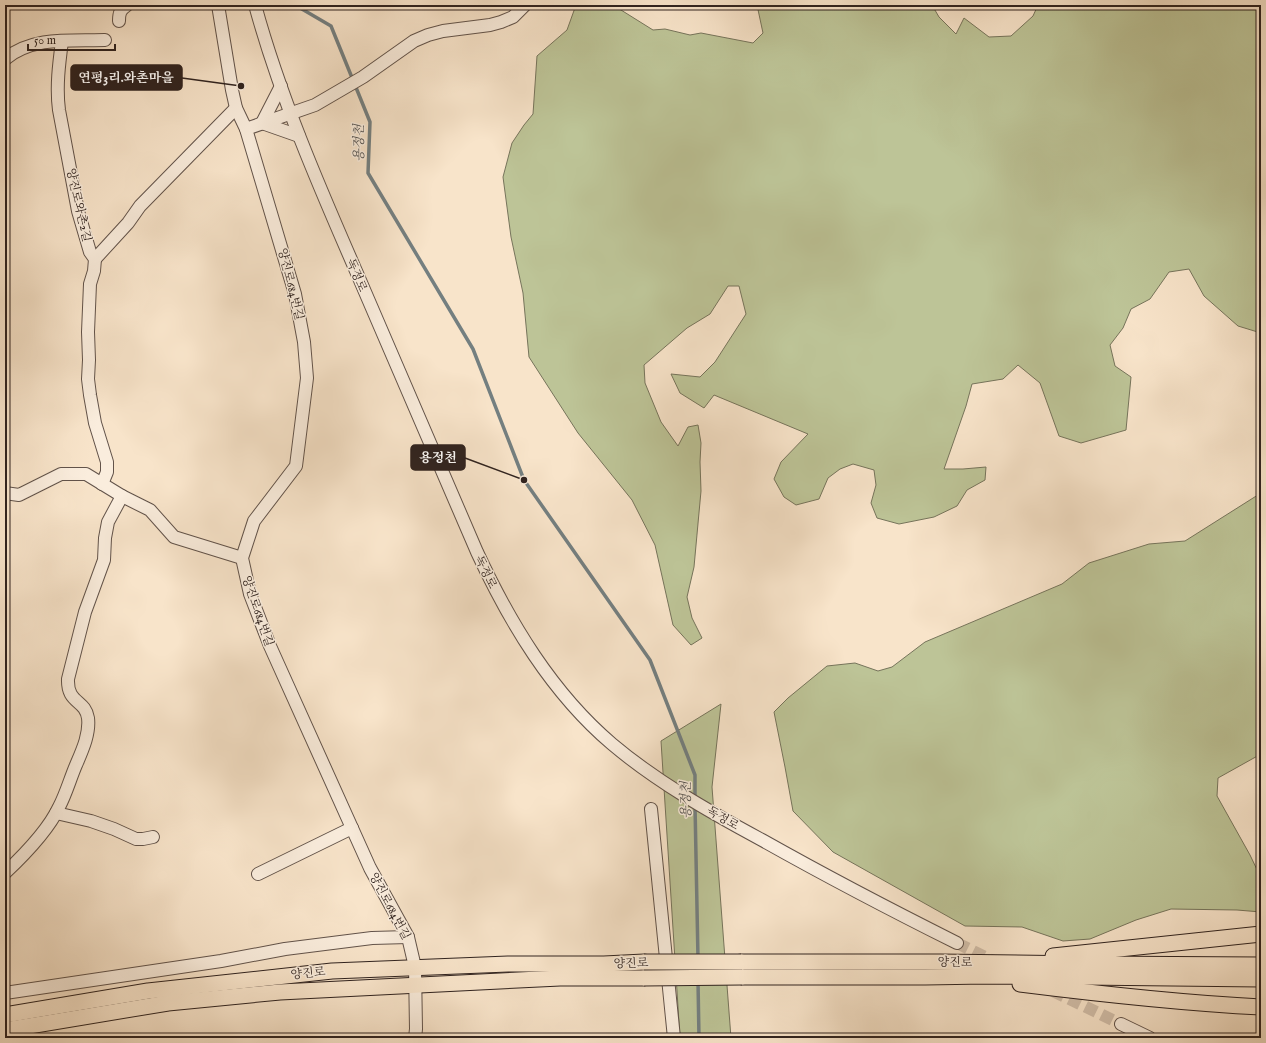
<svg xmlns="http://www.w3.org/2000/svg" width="1266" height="1043" viewBox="0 0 1266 1043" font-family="'IM FELL English','Noto Serif KR',serif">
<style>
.green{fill:#bdc497;stroke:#76745b}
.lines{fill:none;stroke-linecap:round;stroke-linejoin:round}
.stream{stroke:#747f80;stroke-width:3.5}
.minor-tunnel{stroke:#d0bda8;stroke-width:12;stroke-dasharray:12 6;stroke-linecap:butt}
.minor-casing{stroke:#62534a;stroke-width:14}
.major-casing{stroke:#30231f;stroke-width:17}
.minor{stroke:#faeddd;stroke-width:12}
.major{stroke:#f8e4ca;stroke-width:15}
.major-bridge-casing{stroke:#30231f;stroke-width:17;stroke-linecap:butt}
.major-bridge{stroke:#f8e4ca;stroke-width:15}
.labels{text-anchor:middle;stroke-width:3;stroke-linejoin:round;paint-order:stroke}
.street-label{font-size:12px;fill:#30231f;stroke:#faeddd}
.water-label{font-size:13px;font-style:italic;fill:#525150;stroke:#faeddd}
.leader{fill:none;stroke:#30231f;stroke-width:1.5}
.callout-dot{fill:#30231f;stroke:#faeddd;stroke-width:1.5}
.callout{fill:#30231f;stroke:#30231f;stroke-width:1.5}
.callout-label{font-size:13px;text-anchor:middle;font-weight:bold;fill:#fff}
</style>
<rect width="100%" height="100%" fill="#f8e4ca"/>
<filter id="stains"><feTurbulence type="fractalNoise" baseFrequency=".005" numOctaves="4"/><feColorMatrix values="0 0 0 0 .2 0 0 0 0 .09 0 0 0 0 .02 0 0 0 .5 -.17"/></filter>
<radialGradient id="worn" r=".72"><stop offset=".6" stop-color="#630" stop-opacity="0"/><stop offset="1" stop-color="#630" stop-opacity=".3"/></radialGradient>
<g class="green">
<polygon points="576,5 613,5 653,30 665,29 690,35 701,33 753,43 763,33 757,5 932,5 939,17 956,34 964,18 989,37 1011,36 1033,16 1038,5 1261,5 1261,333 1238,326 1204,296 1189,269 1169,272 1150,299 1131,309 1123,328 1110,345 1115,366 1131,377 1126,430 1081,443 1059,436 1040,383 1018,365 1003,379 972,384 966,406 944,469 963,469 986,467 985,480 967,490 957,506 934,517 899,524 877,518 871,503 876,485 874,470 853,464 840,469 828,478 819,499 796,505 784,497 774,479 781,462 808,434 714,395 704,408 680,393 671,374 700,377 715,362 746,314 739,286 728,286 710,314 687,328 644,365 645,383 661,422 678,446 688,427 698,425 701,443 700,462 701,491 694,567 687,597 692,618 702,638 691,645 673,625 655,545 632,500 578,433 529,357 523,293 511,237 503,177 512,143 524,125 533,114 537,56 567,30"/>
<polygon points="1261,493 1261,754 1218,778 1217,796 1250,855 1261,878 1261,912 1237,910 1171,909 1136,920 1090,939 1063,941 1022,927 965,926 833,852 793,811 785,767 774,712 788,698 827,666 855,663 878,671 892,667 925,642 1062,584 1089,563 1149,544 1185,541"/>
<polygon points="721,704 712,787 731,1038 680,1038 661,741"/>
</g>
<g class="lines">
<g class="stream">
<polyline points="295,5 331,26 370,122 368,173 473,349 524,480 650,660 695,775 695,799"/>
<polyline points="695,805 698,959"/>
<polyline points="698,981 699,1038"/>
</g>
<g class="minor-tunnel">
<polyline points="957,943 995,962"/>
<polyline points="1053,991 1121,1024"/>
</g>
<g class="minor-casing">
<g id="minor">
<polyline points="218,5 232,90 236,108 246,129 295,294 304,342 307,378 296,466 254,521 242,558 250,594 270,646 370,868 408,937 415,967 416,1029 415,1038"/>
<path d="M255,5C280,96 318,184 356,271C396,365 436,459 477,552C510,623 552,693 612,744C657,782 710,812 762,840C826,876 891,910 957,943"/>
<path d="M119,21C119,13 120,10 127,5"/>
<path d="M62,41C59,64 56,87 59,110L78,211L90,252L95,259L94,271L90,284L88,332L89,360L88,379L90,395L95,423L107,462V472L102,484"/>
<path d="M5,59C33,36 71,41 105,40"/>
<polyline points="281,86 262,123 299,136"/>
<polyline points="246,129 315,105 363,77 414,41 428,35 443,31 490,25 501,22 513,17 525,5"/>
<polyline points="95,259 128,223 140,206 236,108"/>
<polyline points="5,493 19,495 61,474 86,474 122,496 150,510 174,537 242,558"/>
<polyline points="651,809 674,1038"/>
<polyline points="56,813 91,821 114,829 136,839 143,839 153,837"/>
<path d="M5,873C24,855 48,831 59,807C66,794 70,779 76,765C82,751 90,734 88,718C85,699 67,704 68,679L85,612L104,560L105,538L108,522L122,496"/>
<polyline points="258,874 352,828"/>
<polyline points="5,993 221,961 285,949 372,938 408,937"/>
<polyline points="1121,1024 1150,1038"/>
</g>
</g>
<g class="major-casing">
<g id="major">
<polyline points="1053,956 1261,934"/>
<polyline points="741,962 940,962 1085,964 1261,965"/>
<polyline points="742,977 925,977 986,976 1261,979"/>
<path d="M1020,984C1100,994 1180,1003 1261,1007"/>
<polyline points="5,1015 148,991 332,971 508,964 604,964 644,962"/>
<polyline points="5,1030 168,1003 280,992 560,978 644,978"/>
</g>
</g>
<use href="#minor" class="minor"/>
<use href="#major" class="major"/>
<g class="major-bridge-casing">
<g id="major-bridge">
<polyline points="644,962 741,962"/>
<polyline points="644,978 742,977"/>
</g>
</g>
<use href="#major-bridge" class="major-bridge"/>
</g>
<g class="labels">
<g class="street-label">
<text transform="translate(79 205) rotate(77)" y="4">양진로와촌2길</text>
<text transform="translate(357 275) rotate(67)" y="4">독정로</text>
<text transform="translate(291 284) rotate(76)" y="4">양진로684번길</text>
<text transform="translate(486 572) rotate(64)" y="4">독정로</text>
<text transform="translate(258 611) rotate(71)" y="4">양진로684번길</text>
<text transform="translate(723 818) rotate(30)" y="4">독정로</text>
<text transform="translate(390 906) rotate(62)" y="4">양진로684번길</text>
<text transform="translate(955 962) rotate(1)" y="4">양진로</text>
<text transform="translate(631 963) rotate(-2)" y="4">양진로</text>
<text transform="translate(308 973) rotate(-6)" y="4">양진로</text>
</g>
<g class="water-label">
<text transform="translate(358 143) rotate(-90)" y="5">용정천</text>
<text transform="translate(685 800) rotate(-91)" y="5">용정천</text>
</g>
</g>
<path class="leader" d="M241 86L182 78M524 480L465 458"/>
<g class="callout-dot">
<circle cx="241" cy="86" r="4"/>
<circle cx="524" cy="480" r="4"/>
</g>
<g class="callout">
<rect x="71" y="65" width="111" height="25" rx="4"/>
<rect x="411" y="445" width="54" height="25" rx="4"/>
</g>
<g class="callout-label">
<text x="126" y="82">연평3리.와촌마을</text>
<text x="438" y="462">용정천</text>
</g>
<rect width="1266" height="1043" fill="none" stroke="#f8e4ca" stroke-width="20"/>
<rect x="6" y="6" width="1254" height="1031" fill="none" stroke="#30231f" stroke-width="2"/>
<rect x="10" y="10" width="1246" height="1023" fill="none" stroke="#30231f"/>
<path d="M28 44v6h87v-6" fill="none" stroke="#30231f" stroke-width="2"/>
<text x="34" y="44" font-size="12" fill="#30231f" stroke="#faeddd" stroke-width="3" paint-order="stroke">50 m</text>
<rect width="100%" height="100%" filter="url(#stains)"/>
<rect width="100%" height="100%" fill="url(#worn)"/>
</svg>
